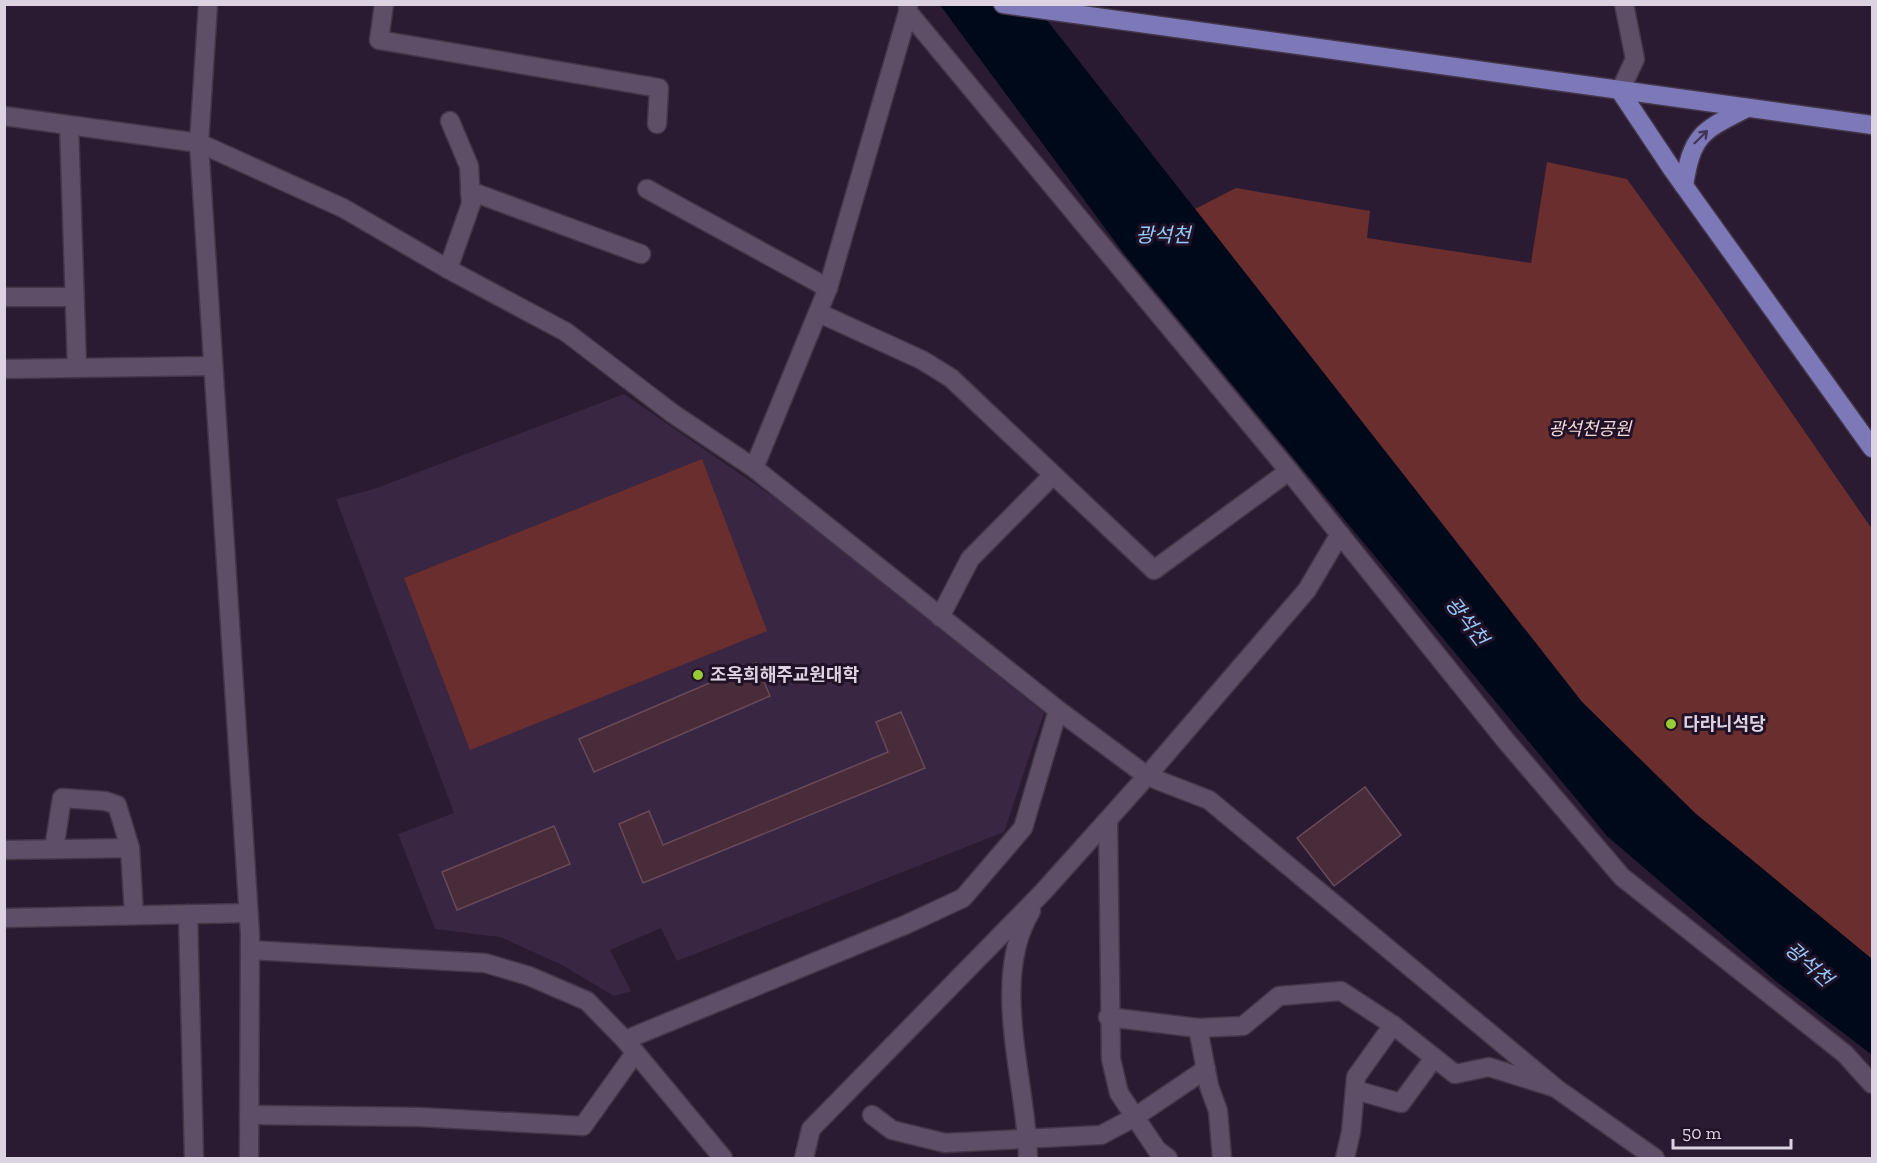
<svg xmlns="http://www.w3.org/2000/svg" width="1877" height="1163" viewBox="0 0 1877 1163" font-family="'Zilla Slab','Noto Sans KR',serif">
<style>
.built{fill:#392642}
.green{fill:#692e2d}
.water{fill:#00091a}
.building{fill:#482c3a;stroke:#684a59;stroke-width:1.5}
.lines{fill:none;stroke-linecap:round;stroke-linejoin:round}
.minor-casing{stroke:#433649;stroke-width:21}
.major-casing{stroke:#433649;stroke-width:21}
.minor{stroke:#5e4e67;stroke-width:18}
.major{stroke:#7d79b9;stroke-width:18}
.oneway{stroke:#41365a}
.poi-dot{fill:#98cb36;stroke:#211227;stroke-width:2}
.labels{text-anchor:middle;stroke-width:6;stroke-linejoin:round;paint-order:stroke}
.park-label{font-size:18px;font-style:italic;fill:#f3d9d7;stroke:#211227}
.poi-label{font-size:18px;font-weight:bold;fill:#dcd2e1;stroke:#211227;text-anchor:start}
.water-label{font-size:20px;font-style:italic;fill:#93cbfb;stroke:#211227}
</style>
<rect width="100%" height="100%" fill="#2b1b32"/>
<polygon class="built" points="624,394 801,516 1044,713 1004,832 677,961 661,928 610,950 631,991 614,996 562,965 500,937 435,929 398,834 454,813 336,499 374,489"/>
<g class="green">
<polygon points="1547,162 1627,179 1704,286 1872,529 1872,959 1694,813 1582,702 1195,209 1236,188 1370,211 1367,238 1531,263"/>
<polygon points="702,459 767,631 470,750 404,578"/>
</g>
<polygon class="water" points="940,5 1035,5 1582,702 1695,813 1872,959 1872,1055 1777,982 1607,836 1125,255"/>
<g class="building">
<polygon points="756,663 770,696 594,772 579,739"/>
<polygon points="901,712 925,768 643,883 619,824 649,811 663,845 888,752 876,722"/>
<polygon points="1365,787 1401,835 1334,886 1297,838"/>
<polygon points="554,826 570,864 457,910 442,872"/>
</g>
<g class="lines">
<g class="minor-casing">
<g id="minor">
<polyline points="208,4 199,143 250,934 249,1158"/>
<polyline points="384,4 379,40 659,88 657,124"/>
<polyline points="908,4 908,12 1289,471 1506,741 1622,877 1845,1054 1872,1084"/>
<polyline points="1620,91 1635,59 1624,4"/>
<polyline points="4,116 199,143 343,208 448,269 566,332 672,413 754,468 1058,710 1147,776 1209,800 1557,1089 1655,1158"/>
<polyline points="69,125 77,368"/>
<polyline points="647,189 828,288"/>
<polyline points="470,191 641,254"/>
<polyline points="448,269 471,204 469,166 450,121"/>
<polyline points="4,297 74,297"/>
<polyline points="819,313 922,360 951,378 1154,570 1289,471"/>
<polyline points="4,369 213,366"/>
<polyline points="754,468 828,288 908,12"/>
<polyline points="940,617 970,559 1053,475"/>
<polyline points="1108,820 1111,1059 1119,1093 1157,1150 1168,1158"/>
<polyline points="54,849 62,798 105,801 117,805 130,848"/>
<polyline points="4,850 130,848 134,915"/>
<polyline points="188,914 194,1158"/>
<polyline points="4,918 248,913"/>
<polyline points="250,950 485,963 529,976 587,1001 625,1040 723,1158"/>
<polyline points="1108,1017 1198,1028 1243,1026 1279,996 1341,991 1393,1025 1455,1074 1489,1067 1553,1087"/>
<polyline points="1198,1028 1209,1086 1218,1111 1222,1158"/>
<polyline points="625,1040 905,925 963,898 1023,828 1058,710"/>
<polyline points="1355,1090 1401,1103 1434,1058"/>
<polyline points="249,1115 419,1117 583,1126 635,1053"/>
<polyline points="872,1115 892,1130 945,1143 1101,1135 1135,1117 1206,1069"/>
<polyline points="804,1158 811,1129 1043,892 1147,776 1307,590 1340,534"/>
<path d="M1028,1158C1027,1083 989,980 1031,911"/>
<polyline points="1345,1158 1351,1132 1356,1077 1393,1025"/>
</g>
</g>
<g class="major-casing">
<g id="major">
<polyline points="1003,4 1872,125"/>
<polyline points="1620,91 1672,169 1872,448"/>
<path d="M1684,186C1692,134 1702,131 1747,108"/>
</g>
</g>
<use href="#minor" class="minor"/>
<use href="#major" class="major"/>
</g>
<defs><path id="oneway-shaft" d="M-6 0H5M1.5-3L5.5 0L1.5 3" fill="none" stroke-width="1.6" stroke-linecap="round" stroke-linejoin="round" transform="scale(1.5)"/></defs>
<use class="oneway" href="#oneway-shaft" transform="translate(1701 137) rotate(-44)"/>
<g class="poi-dot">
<circle cx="698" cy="675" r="6"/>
<circle cx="1671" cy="724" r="6"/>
</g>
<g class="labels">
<g class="park-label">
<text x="1590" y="435">광석천공원</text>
</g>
<g class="poi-label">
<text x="710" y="681">조옥희해주교원대학</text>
<text x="1683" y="730">다라니석당</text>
</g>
<g class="water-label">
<text x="1163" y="242">광석천</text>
<text transform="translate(1467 621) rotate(52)" y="7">광석천</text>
<text transform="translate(1809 964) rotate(42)" y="7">광석천</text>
</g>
</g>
<rect width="1877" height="1163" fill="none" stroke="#dcd2e1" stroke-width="12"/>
<path d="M1673 1139v9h118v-9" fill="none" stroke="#dcd2e1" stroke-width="3"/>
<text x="1682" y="1139" font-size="18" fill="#dcd2e1" stroke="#211227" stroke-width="4.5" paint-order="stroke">50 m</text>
</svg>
